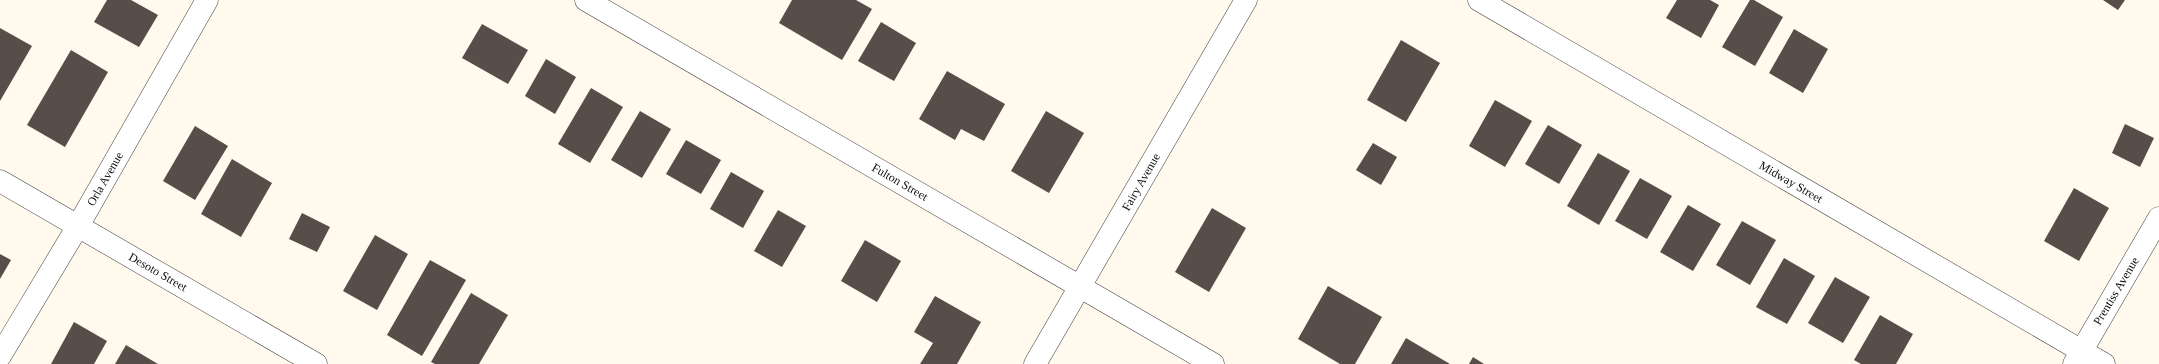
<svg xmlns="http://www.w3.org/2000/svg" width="2159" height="364" viewBox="0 0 2159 364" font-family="'Times New Roman',serif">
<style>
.building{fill:#574d49}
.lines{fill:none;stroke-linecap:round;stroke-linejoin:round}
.minor-casing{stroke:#404040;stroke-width:23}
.tertiary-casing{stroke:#404040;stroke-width:23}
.minor{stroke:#fff;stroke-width:22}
.tertiary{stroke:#fff;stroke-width:22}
.labels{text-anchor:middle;stroke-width:4;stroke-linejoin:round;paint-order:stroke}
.street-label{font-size:12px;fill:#0d0d0d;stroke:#fff}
</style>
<rect width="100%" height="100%" fill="#fff9ee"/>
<g class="building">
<polygon points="107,0 131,0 158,15 139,47 94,22"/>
<polygon points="792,0 856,0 872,9 842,60 779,23"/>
<polygon points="1677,0 1710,0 1719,5 1701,38 1666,18"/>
<polygon points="1750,0 1754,0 1783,17 1755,66 1722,47"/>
<polygon points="2103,0 2125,0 2118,10"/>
<polygon points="881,22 916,43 894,81 858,61"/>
<polygon points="482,24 528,50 508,84 462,58"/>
<polygon points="0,28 32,46 0,101"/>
<polygon points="1794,29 1828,49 1803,93 1769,73"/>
<polygon points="1401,40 1440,63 1406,122 1367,100"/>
<polygon points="71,50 108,72 65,147 27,125"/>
<polygon points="546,59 576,77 555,114 525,96"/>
<polygon points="947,71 1005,104 984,141 961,129 955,140 919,119"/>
<polygon points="591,88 623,107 590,163 558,144"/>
<polygon points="1495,100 1532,121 1505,167 1469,146"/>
<polygon points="640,111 671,129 642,178 611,160"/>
<polygon points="1046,111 1084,133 1049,193 1011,171"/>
<polygon points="2125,124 2154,138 2140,167 2112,153"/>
<polygon points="1548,125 1582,145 1559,184 1525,164"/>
<polygon points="195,126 228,146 195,200 163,181"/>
<polygon points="686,140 721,160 701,194 666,174"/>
<polygon points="1373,143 1397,157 1381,185 1356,170"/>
<polygon points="1598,153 1630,171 1599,225 1567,206"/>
<polygon points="232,159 272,183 241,237 201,214"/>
<polygon points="731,172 764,191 743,228 710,209"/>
<polygon points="1640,178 1672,196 1647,239 1615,221"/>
<polygon points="2074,188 2109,208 2079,261 2044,241"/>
<polygon points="1688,205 1721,224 1693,271 1660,252"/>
<polygon points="1212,208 1246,228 1209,292 1175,272"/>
<polygon points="778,210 806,226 782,267 754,251"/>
<polygon points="302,213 330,227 317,252 289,239"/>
<polygon points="1742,221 1776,240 1750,285 1716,265"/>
<polygon points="375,235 408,254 377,310 343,291"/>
<polygon points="865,240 901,261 877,302 841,281"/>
<polygon points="0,254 11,260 0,279"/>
<polygon points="1784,258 1815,276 1787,324 1756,307"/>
<polygon points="430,260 466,280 422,356 387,335"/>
<polygon points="1835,277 1870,297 1843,343 1808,323"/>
<polygon points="1328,286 1382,317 1355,364 1340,364 1298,339"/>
<polygon points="471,293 508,315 479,364 435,364 431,362"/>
<polygon points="935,296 981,322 957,364 920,364 933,343 914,332"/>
<polygon points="1880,315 1913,334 1896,364 1861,364 1854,360"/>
<polygon points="74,322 107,341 94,364 51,364"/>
<polygon points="1406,338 1450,364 1391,364"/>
<polygon points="126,345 158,364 115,364"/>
<polygon points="1473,357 1484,364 1469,364"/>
</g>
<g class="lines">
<g class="minor-casing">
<g id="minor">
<polyline points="586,0 1213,364"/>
<polyline points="0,181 316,364"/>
<polyline points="0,356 78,226 207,0"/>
<polyline points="1035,364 1246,0"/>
<polyline points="2074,364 2159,218"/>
</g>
</g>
<g class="tertiary-casing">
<polyline id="tertiary" points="1479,0 2104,364"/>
</g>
<use href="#minor" class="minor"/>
<use href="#tertiary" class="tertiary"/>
</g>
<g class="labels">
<g class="street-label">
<text transform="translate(105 179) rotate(-60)" y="4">Orla Avenue</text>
<text transform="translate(900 182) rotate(30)" y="4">Fulton Street</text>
<text transform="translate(1141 182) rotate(-60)" y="4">Fairy Avenue</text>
<text transform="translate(1791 182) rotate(30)" y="4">Midway Street</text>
<text transform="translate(158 272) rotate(30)" y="4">Desoto Street</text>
<text transform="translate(2116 291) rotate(-59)" y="4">Prentiss Avenue</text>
</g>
</g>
</svg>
